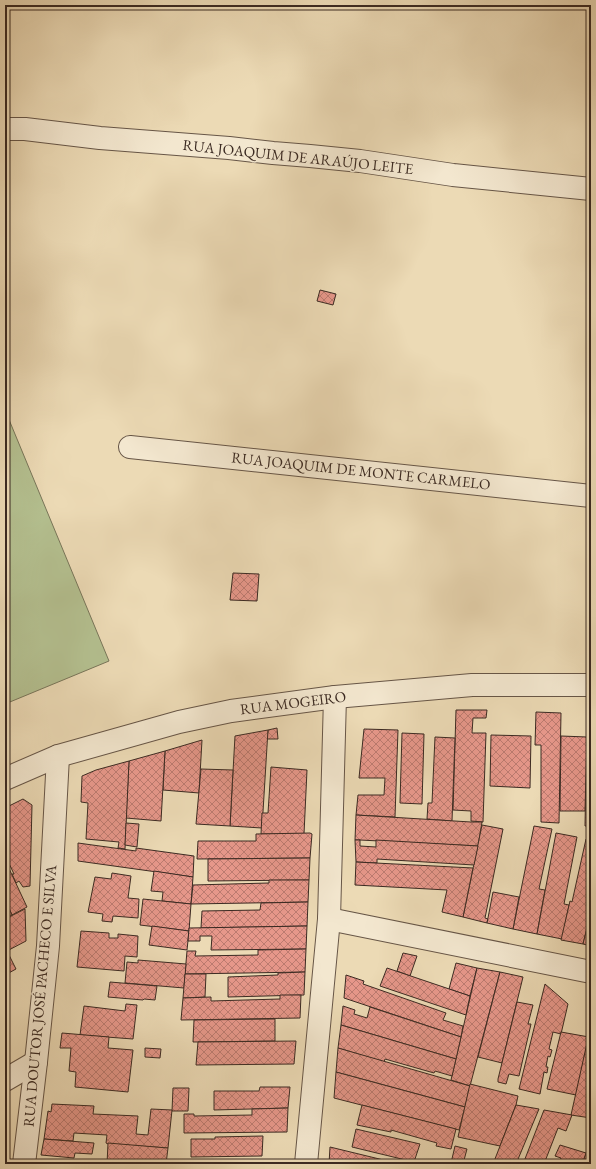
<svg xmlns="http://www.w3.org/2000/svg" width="596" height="1169" viewBox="0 0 596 1169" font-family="'EB Garamond',serif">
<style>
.garden{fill:#b4c090;stroke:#787559}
.building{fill:url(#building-cross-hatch);stroke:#3b2a22}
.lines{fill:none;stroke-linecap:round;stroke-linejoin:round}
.minor-casing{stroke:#675647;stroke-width:24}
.minor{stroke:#f3e7cf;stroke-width:22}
.labels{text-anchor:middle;stroke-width:3;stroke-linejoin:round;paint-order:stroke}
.street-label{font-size:15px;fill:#3b2a22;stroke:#f3e7cf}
</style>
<defs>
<pattern id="building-cross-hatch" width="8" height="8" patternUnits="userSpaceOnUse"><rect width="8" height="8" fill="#e6978a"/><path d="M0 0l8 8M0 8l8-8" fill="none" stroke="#bc7b70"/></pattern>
</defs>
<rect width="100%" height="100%" fill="#ecdab5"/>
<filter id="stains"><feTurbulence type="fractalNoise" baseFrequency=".005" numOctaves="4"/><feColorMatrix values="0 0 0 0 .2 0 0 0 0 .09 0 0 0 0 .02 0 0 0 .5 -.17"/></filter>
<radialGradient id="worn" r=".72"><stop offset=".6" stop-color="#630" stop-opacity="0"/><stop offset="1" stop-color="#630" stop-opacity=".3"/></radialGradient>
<polygon class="garden" points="5,410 109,661 5,704"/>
<g class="building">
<polygon points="320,290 336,294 333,305 317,301"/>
<polygon points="233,573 259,574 257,601 230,600"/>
<polygon points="456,710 487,710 486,718 473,718 472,733 486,733 483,822 471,821 471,811 453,810"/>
<polygon points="536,712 561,713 559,823 541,822 541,745 535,745"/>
<polygon points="587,716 591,716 591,826 585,826"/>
<polygon points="277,728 278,739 267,739 268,730"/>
<polygon points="364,729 398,730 395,817 356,815 358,795 384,795 385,778 359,778"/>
<polygon points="268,730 262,828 230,826 235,736"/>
<polygon points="402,733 424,734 422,804 400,803"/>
<polygon points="491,735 531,736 530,788 490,786"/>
<polygon points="561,736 587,737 585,811 560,811"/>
<polygon points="435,737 455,738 452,821 427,819 428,803 432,803"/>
<polygon points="202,740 199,793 163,790 165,751"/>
<polygon points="165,751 161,821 126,818 129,761"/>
<polygon points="129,761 125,849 118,848 119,842 86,839 88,803 81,802 82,776 96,770"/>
<polygon points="271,767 307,770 304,834 261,834 262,813 268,813"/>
<polygon points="201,769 233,770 230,826 196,824"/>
<polygon points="23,799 32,805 30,886 23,887 19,881 16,883 12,874 14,874 5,855 5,843 6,843 5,840 5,808"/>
<polygon points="356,815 471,822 482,822 478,846 360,840 355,840"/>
<polygon points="126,823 139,824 137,847 125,845"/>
<polygon points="482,825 503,829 485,918 488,919 487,923 463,917"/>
<polygon points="534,826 552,829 539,889 545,890 537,934 513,929"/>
<polygon points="310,833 312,834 310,858 197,859 198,841 256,841 256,834"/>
<polygon points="556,833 577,837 564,904 569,905 562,939 537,934"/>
<polygon points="586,839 591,840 591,912 583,944 561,940 570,901 572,902"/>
<polygon points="355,840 360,840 360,846 376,847 376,840 478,846 474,865 377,859 377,863 356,862"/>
<polygon points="78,843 136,851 136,848 194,856 193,877 78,861"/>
<polygon points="310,858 309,880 208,881 208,859"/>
<polygon points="5,860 27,907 12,915 5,900"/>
<polygon points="356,862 473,868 463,917 442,912 447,890 355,885"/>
<polygon points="154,871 193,877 191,904 162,901 163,892 151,891"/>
<polygon points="112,873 131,876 128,898 139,899 138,918 113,916 112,922 102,921 103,914 88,912 95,877 111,879"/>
<polygon points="269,880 309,880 308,902 191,904 193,885 269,883"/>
<polygon points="493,892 519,897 513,929 487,923"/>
<polygon points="143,899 191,904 189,931 140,925"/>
<polygon points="5,900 12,915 5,919"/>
<polygon points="308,902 307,926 201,928 202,911 260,910 261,903"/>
<polygon points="25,909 26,941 5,952 5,919"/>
<polygon points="591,912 591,946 583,944"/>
<polygon points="152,926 189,931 187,950 149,945"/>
<polygon points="307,926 306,949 211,950 212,936 200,936 200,941 188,941 189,928"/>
<polygon points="81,931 109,933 109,938 118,938 118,934 138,936 137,957 125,956 124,971 77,967"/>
<polygon points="306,949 305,972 185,974 187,951 196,951 195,956 258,955 258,950"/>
<polygon points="7,951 16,969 5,975 5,952"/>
<polygon points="403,953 417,956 410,976 397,971"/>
<polygon points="138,960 186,964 184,988 125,983 127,962 138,963"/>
<polygon points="456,963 477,968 470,996 449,989"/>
<polygon points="387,968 470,996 466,1015 380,986"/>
<polygon points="477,968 500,972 470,1086 451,1080"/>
<polygon points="305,972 304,995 228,997 228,977 278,975 278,973"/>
<polygon points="500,972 523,977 502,1063 478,1057"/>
<polygon points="185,974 206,974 205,997 183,998"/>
<polygon points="346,975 364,981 363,984 446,1013 443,1020 463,1026 461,1037 344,998"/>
<polygon points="110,982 157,986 155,1000 144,999 143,1000 108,997"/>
<polygon points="545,984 568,1004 561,1034 553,1032 549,1049 552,1050 550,1057 548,1056 546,1067 548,1067 547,1073 544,1072 540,1094 519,1089"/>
<polygon points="280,995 301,995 300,1018 181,1020 183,998 211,997 211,1001 280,999"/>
<polygon points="517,1002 533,1005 528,1024 531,1024 519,1076 509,1074 506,1084 498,1082 498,1079"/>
<polygon points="126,1004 137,1005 133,1039 80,1035 84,1006 125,1011"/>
<polygon points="343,1006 355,1010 354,1014 367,1018 370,1007 461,1037 456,1059 341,1025"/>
<polygon points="275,1019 275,1041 193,1042 194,1020"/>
<polygon points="341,1025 456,1059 452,1076 435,1071 434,1073 385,1059 384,1062 338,1048"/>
<polygon points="561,1032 589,1037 576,1095 547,1089"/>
<polygon points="62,1033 109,1037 108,1048 133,1050 128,1092 75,1087 76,1072 69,1071 71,1048 60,1048"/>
<polygon points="589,1034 591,1035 591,1118 571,1115"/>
<polygon points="296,1041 294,1064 196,1065 198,1042"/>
<polygon points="145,1048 161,1049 160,1058 145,1057"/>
<polygon points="338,1048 470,1086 465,1107 336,1072"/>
<polygon points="336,1072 465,1107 459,1130 334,1098"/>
<polygon points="470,1084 518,1096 516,1105 500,1146 458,1137"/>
<polygon points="260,1087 290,1087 288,1108 214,1110 214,1091 259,1091"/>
<polygon points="173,1088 189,1088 188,1111 172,1111"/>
<polygon points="52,1104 94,1106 93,1114 138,1116 136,1134 148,1135 151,1109 172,1110 168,1148 108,1144 106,1143 107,1135 74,1133 73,1141 44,1139 48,1111 51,1112"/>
<polygon points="362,1105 456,1129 451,1149 436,1146 437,1143 391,1130 391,1132 357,1125"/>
<polygon points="516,1105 539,1109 516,1164 493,1164"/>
<polygon points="288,1108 287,1132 184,1133 184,1114 194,1114 194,1116 252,1115 252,1109"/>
<polygon points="544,1110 572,1115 566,1131 558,1128 544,1164 523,1164"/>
<polygon points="356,1129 420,1144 414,1162 352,1147"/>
<polygon points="263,1136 262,1156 191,1157 191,1139 215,1139 215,1137"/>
<polygon points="44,1139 94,1143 92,1154 75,1153 74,1158 41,1155"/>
<polygon points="591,1140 591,1164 582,1164 586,1153"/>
<polygon points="108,1143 168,1148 166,1164 107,1164"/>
<polygon points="560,1145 586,1153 582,1164 558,1164 561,1158 555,1156"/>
<polygon points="455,1146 467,1149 463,1164 451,1163"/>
<polygon points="330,1147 400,1164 329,1164"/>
</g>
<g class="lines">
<g class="minor-casing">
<g id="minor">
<polyline points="5,129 25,129 100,138 229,148 273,153 310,156 360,161 453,175 591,189"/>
<polyline points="130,447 591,496"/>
<polyline points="5,779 58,756 179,722 231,711 335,697 472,685 591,685"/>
<polyline points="329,919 591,972"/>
<polyline points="5,1080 36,1062"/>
<polyline points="24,1164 36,1062 48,946 58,756"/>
<polyline points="306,1164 329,919 335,697"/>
</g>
</g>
<use href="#minor" class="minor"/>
</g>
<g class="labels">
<g class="street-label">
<text transform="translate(298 157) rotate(6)" y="5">RUA JOAQUIM DE ARAÚJO LEITE</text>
<text transform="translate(361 471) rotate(6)" y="5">RUA JOAQUIM DE MONTE CARMELO</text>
<text transform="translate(293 703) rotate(-7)" y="5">RUA MOGEIRO</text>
<text transform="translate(40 996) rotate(-85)" y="5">RUA DOUTOR JOSÉ PACHECO E SILVA</text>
</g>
</g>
<rect width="596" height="1169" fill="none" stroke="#ecdab5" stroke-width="20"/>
<rect x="6" y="6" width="584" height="1157" fill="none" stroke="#3b2a22" stroke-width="2"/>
<rect x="10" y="10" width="576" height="1149" fill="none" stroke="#3b2a22"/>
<rect width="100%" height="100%" filter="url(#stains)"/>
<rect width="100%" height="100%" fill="url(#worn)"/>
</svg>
